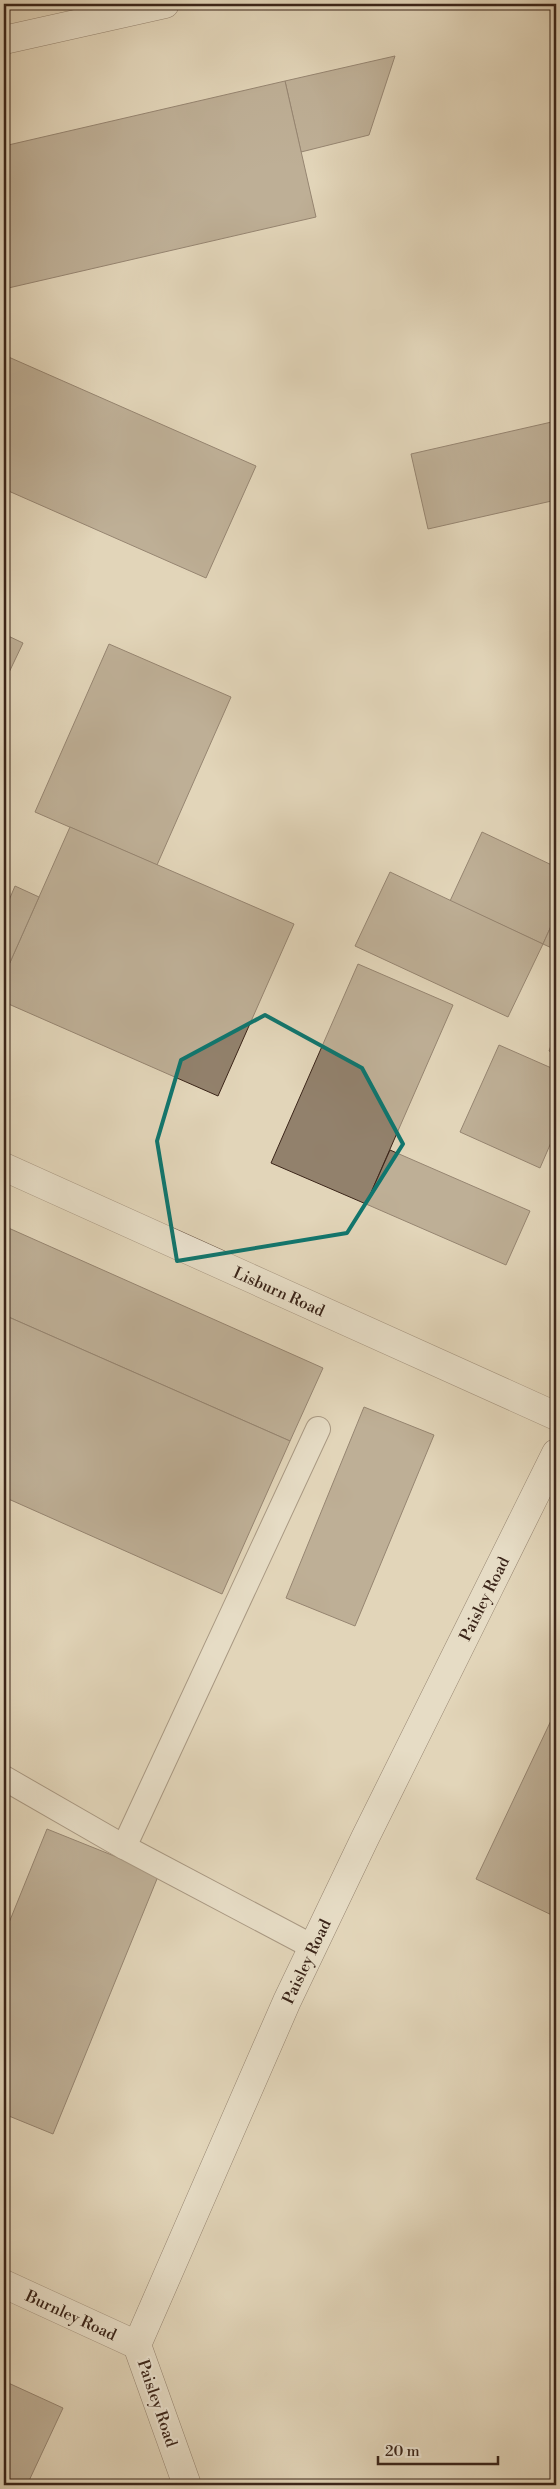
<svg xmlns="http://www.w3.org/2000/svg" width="560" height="2489" viewBox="0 0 560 2489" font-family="'Libre Bodoni',serif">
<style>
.building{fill:#92816c;stroke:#3b2519}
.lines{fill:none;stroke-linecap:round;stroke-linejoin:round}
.lane-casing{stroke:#655141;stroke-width:26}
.street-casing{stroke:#655141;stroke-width:29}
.secondary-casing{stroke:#3b2519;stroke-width:29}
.lane{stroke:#ece4d2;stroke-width:24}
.street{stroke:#ece4d2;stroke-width:28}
.secondary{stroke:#ece4d2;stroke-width:28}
.marked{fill:none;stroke:#0f766e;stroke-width:4;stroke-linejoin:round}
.labels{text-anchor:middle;stroke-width:4.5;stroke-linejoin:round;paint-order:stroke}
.street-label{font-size:16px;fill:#3b2519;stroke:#ece4d2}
</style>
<rect width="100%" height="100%" fill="#e2d5b9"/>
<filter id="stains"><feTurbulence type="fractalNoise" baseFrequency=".004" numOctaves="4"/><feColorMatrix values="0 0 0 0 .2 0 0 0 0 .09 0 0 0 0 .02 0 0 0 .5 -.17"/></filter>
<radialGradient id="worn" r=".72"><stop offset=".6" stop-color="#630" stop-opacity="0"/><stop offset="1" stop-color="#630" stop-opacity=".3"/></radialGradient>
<g class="building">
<polygon points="395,56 369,135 301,152 285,81"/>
<polygon points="285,81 316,217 4,289 4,146"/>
<polygon points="4,355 256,466 206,578 4,489"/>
<polygon points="556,421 556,500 428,529 411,454"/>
<polygon points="4,634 23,643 4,683"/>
<polygon points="109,644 231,697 157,865 35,812"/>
<polygon points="70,827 294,924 218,1096 4,1002 4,976"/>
<polygon points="482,832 556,867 556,915 543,944 450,901"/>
<polygon points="390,872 543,944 508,1017 355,946"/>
<polygon points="15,886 39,897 4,976 4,912"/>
<polygon points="556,915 556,950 543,944"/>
<polygon points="358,964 453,1005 366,1204 271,1163"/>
<polygon points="556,1032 556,1054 549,1051"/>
<polygon points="499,1045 556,1070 556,1131 540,1168 460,1132"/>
<polygon points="390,1150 530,1211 506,1265 366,1204"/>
<polygon points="4,1226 323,1368 290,1441 4,1315"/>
<polygon points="4,1315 290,1441 222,1594 4,1497"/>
<polygon points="364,1407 434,1435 355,1626 286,1598"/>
<polygon points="556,1710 556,1917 476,1879"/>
<polygon points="47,1829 159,1874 53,2134 4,2114 4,1935"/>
<polygon points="4,2381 63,2408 27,2485 4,2485"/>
</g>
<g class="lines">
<g class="lane-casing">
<g id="lane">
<polyline points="4,1778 124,1847 313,1947"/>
<polyline points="124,1847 318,1429"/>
</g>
</g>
<g class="street-casing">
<g id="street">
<path id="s1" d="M4,1167L556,1416"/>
<path id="s2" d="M4,2284L137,2345"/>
</g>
</g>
<g class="secondary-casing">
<g id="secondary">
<polyline points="4,40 165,4"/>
<path id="s3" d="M187,2485L137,2345L287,2001L365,1838L556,1453"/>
</g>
</g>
<use href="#lane" class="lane"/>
<use href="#street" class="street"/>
<use href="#secondary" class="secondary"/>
</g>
<path d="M0 0H560V2489H0ZM265,1015L362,1068L403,1144L347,1233L177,1261L157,1141L181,1060Z" fill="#e2d5b9" fill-opacity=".55" fill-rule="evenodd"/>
<path class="marked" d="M265,1015L362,1068L403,1144L347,1233L177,1261L157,1141L181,1060Z"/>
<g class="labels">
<g class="street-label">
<text dy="6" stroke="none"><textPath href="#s1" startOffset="302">Lisburn Road</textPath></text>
<text dy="6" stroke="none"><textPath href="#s3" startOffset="972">Paisley Road</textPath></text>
<text dy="6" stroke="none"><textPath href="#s3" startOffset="568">Paisley Road</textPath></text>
<text dy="6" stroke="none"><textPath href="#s2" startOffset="74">Burnley Road</textPath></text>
<text transform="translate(158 2403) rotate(71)" y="6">Paisley Road</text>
</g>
</g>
<rect width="560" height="2489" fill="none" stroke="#e2d5b9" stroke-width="20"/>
<rect x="5" y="5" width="550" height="2479" fill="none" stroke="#3b2519" stroke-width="2.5"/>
<rect x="10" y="10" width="540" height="2469" fill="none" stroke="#3b2519"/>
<path d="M378 2456v8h120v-8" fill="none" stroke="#3b2519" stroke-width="2.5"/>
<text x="385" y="2456" font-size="15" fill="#3b2519" stroke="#ece4d2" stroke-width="4" paint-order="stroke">20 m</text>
<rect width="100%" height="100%" filter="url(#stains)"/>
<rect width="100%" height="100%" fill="url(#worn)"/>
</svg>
